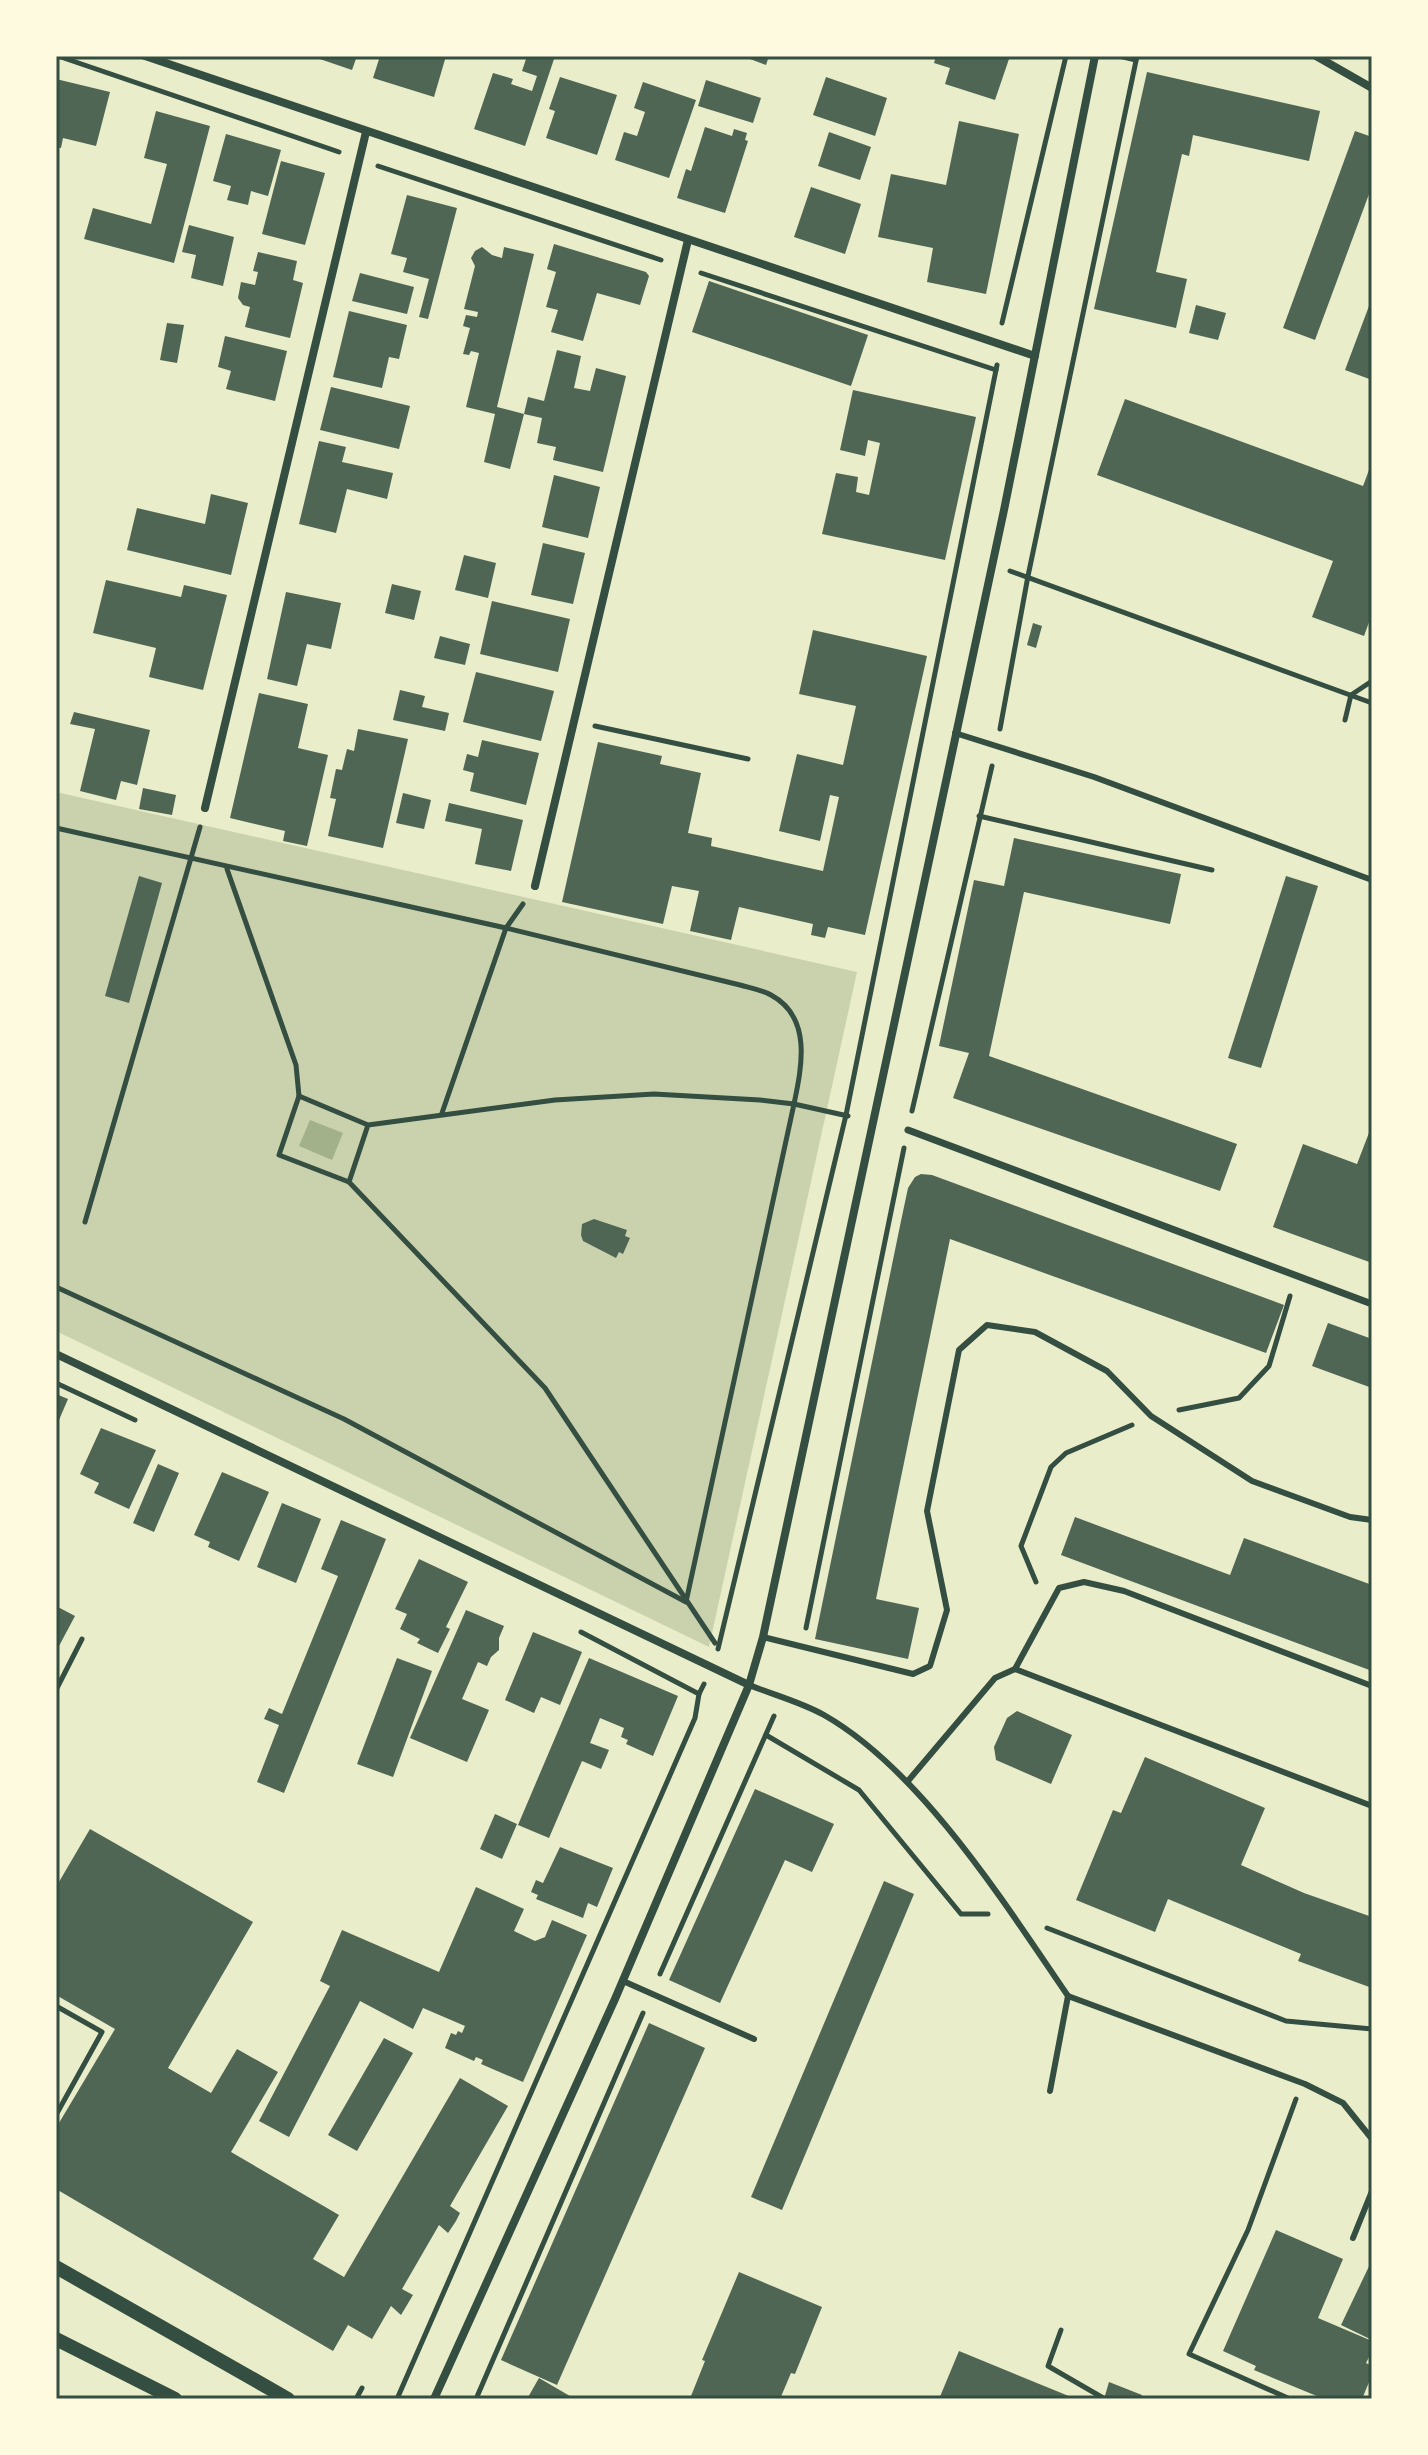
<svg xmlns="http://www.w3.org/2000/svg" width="1428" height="2455" viewBox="0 0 1428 2455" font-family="'Golos Text',sans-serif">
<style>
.green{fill:#cad2ad}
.water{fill:#a3b18a}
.building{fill:#4f6655}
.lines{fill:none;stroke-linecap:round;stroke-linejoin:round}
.path{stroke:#344e41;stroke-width:5}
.service{stroke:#344e41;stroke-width:6}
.pedestrian{stroke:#344e41;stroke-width:7}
.minor{stroke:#344e41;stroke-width:8}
.tertiary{stroke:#344e41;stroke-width:14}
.neatline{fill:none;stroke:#344e41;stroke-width:3}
</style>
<rect width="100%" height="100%" fill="#e9edc9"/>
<polygon class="green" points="56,792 857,972 709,1647 56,1331"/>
<polygon class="water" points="310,1120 343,1133 332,1160 299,1146"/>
<g class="building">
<polygon points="311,56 357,56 352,70"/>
<polygon points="380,56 446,56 434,97 373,78"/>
<polygon points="527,56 555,56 525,146 474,129 493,73 513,79 511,84 532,91 537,76 522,71"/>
<polygon points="742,56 769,56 766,65"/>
<polygon points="936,56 1010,56 995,100 945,84 950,68 934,63"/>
<polygon points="1147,72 1320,111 1309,161 1193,135 1189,156 1182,154 1156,272 1187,279 1176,328 1094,309"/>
<polygon points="560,77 617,95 597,155 546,138 555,111 549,109"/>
<polygon points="826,77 887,98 875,136 813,115"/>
<polygon points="56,79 110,92 96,146 63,138 61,148 56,147"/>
<polygon points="706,80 761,98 753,123 698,106"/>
<polygon points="643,82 696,100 669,178 615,160 624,132 637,136 645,112 634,108"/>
<polygon points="156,111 210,126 174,263 84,239 93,208 151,224 167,164 144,158"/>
<polygon points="959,121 1019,134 986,294 927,282 933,248 878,237 891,174 946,185"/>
<polygon points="705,127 732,136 734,129 747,133 745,140 748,141 725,213 677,198 686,169 691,171"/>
<polygon points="1355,131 1372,137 1372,186 1315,340 1283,328"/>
<polygon points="829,132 871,147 860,180 818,166"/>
<polygon points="226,134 281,150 268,196 251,191 248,205 227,200 231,186 213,181"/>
<polygon points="281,161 325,173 305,245 262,234"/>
<polygon points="811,187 861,204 845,254 794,237"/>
<polygon points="407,195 457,208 428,319 419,317 429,279 403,272 407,258 391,254"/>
<polygon points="189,225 234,237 223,286 191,278 196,255 182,252"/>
<polygon points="554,244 646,272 649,276 640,305 597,293 583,341 551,332 558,310 546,307 556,272 547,269"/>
<polygon points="482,247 492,255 502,258 504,247 534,254 497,407 524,414 510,469 484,462 495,414 466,407 479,353 471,351 469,355 463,354 470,328 463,326 466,315 477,317 478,312 464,309 475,266 471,258 475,251"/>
<polygon points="258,252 297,261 293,280 303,283 290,338 245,327 250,307 243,305 238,298 241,282 255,285 258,272 253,271"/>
<polygon points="360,273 414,287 407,314 352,301"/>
<polygon points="709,281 868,335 851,386 692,332"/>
<polygon points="1372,298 1372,380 1345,370"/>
<polygon points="1196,305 1226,313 1218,340 1189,333"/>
<polygon points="349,311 407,325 399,359 389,357 382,388 333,377"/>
<polygon points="167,323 184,325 177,363 160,360"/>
<polygon points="225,336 287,351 275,401 226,389 231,371 218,367"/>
<polygon points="557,350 581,356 574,388 590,391 596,368 626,376 603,472 553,460 556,447 537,443 542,418 524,414 528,397 544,401"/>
<polygon points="331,387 410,406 399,449 320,430"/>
<polygon points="853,390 976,417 945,560 822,534 836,473 858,477 856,492 869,495 880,443 868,440 865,456 840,450"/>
<polygon points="1125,399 1363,486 1372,462 1372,614 1364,636 1312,617 1333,561 1097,475"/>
<polygon points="319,441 346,447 342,462 393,473 387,499 347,489 336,533 299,524"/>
<polygon points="554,475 600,487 588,538 542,527"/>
<polygon points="211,494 248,503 231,575 127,550 137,508 205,524"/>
<polygon points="543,543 585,553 573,604 531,595"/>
<polygon points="464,555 496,563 488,598 455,590"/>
<polygon points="106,580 181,597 184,585 227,595 203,690 149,677 156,648 93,633"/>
<polygon points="392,584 421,591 414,620 385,613"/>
<polygon points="286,592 341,603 331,649 307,644 297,686 267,679"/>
<polygon points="492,601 570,619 558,672 480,654"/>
<polygon points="1033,623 1042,626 1036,648 1027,645"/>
<polygon points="813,630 927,656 865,935 828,927 825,938 811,935 813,924 739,907 731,940 690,931 699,891 672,886 663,924 562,902 598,742 662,756 660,764 701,773 688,833 712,838 711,846 823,871 839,797 830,795 820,841 779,831 797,754 843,765 856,706 799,694"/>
<polygon points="440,636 470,644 465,665 434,658"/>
<polygon points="476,672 554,691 541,741 463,722"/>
<polygon points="400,690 425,696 422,707 449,713 445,731 393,720"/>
<polygon points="259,693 308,704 298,748 328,755 307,846 283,841 285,831 230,818"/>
<polygon points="74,712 150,730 137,785 121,781 116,800 80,791 95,729 70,724"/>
<polygon points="358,729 408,739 383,848 328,836 336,799 330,798 336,769 342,770 347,749 354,751"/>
<polygon points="482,740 539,753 526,805 470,791 474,773 463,770 467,754 478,757"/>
<polygon points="143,788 176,795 172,815 139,809"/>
<polygon points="403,793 431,800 424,829 396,823"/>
<polygon points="449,803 523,820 511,871 475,864 482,829 445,821"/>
<polygon points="1014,838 1181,874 1170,924 1024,892 989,1056 1237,1144 1220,1191 953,1098 969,1053 939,1046 974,880 1004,886"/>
<polygon points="139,876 162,883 129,1003 105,996"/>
<polygon points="1286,876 1318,886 1261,1068 1228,1058"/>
<polygon points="1372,1125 1372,1263 1273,1227 1303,1144 1357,1164"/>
<polygon points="921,1174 932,1175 1284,1305 1266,1353 950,1239 876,1599 919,1608 908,1659 815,1639 901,1221 908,1188 915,1177"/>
<polygon points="594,1219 627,1230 625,1236 630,1238 623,1254 619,1252 616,1258 583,1241 581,1235 582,1224"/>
<polygon points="1328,1323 1372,1339 1372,1388 1312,1366"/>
<polygon points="56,1394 68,1399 56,1427"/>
<polygon points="101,1428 156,1450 129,1509 94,1493 99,1483 80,1474"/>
<polygon points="158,1464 179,1473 154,1532 133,1523"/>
<polygon points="222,1472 269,1492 239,1561 208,1547 210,1542 194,1535"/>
<polygon points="282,1503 321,1519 296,1583 257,1567"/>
<polygon points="1075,1517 1230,1575 1244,1538 1372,1585 1372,1671 1061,1555"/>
<polygon points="341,1520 386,1539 284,1793 257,1782 279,1725 264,1719 269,1708 282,1714 338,1576 321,1569"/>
<polygon points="419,1559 468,1582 446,1627 450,1629 438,1653 417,1643 420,1639 400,1629 407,1614 395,1609"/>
<polygon points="56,1606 75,1616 59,1646 56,1644"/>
<polygon points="466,1610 504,1626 499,1638 499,1650 491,1657 487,1666 478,1662 462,1699 489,1710 467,1762 410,1738"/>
<polygon points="533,1632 582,1652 560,1705 541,1697 534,1713 505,1700"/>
<polygon points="397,1658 432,1671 393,1777 357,1764"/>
<polygon points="589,1658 678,1696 653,1756 626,1744 628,1740 621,1737 624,1728 600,1718 590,1743 609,1750 601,1769 582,1761 549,1838 518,1825"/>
<polygon points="1017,1711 1072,1735 1051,1784 996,1760 994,1747 1007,1718"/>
<polygon points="1145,1757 1265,1808 1241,1865 1304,1893 1372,1917 1372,1988 1298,1961 1301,1954 1168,1899 1155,1932 1076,1900 1113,1810 1121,1813"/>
<polygon points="755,1789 834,1824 812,1872 785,1860 720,2003 669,1980"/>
<polygon points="495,1814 517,1824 502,1859 480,1849"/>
<polygon points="90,1829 253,1922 168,2068 211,2093 237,2049 278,2072 231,2152 339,2215 313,2259 344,2277 460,2078 508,2106 450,2206 460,2213 456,2221 448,2233 439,2225 402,2289 413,2295 401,2315 391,2306 372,2339 348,2325 333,2351 56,2189 56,2128 115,2029 56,1995 56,1887"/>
<polygon points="560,1847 613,1868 597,1907 588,1903 583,1918 536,1899 538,1895 531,1892 536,1880 543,1883"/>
<polygon points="884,1881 914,1894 782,2210 751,2197"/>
<polygon points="476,1887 524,1909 514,1931 535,1941 545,1937 552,1920 587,1935 523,2082 481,2064 483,2060 476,2057 474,2061 445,2048 451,2033 456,2035 458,2031 462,2033 465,2026 423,2008 413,2029 360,2001 289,2137 259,2121 330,1986 320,1981 342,1930 439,1972"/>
<polygon points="649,2023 705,2048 557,2385 501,2360"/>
<polygon points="384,2038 413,2053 357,2151 328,2135"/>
<polygon points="1276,2230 1343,2259 1318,2318 1372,2341 1372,2351 1366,2363 1372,2366 1372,2375 1362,2399 1324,2399 1254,2370 1256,2366 1223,2351"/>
<polygon points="1372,2260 1372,2340 1341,2325"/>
<polygon points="739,2272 822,2307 795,2374 791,2373 780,2399 699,2399 691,2396 705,2361 702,2360"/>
<polygon points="959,2351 1076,2399 939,2399"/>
<polygon points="539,2378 575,2399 527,2399"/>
<polygon points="1109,2382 1142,2395 1140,2399 1104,2399"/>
</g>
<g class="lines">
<g class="path">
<polyline points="58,56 339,152"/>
<polyline points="1119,56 1136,60"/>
<polyline points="378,166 661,260"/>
<polyline points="701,273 996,370"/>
<polyline points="1002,323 1066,56"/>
<polyline points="1010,571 1372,703"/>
<polyline points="1345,720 1351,695 1372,681"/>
<polyline points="595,726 748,759"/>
<polyline points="1000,729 1028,576 1137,56"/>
<polyline points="979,816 1212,870"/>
<path d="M56,828L506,928L740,985C750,988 762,990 771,995C812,1017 802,1066 794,1104L686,1602L344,1419L56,1287"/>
<polyline points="227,869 296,1065 299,1096"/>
<polyline points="912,1111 992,766"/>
<polyline points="442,1113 506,928 523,904"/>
<polyline points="368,1125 349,1182 279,1155 299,1096 368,1125 555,1100 654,1094 760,1100 794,1104 848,1116"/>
<polyline points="349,1182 545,1388 715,1643"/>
<polyline points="85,1222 200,827"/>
<polyline points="56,1383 135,1420"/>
<polyline points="1179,1410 1239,1398 1269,1366 1290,1296"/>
<polyline points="1036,1582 1021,1546 1051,1467 1066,1453 1132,1425"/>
<polyline points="806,1628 904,1148"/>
<polyline points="581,1632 699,1694"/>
<polyline points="718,1649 846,1115 997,365"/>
<polyline points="56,1690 82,1639"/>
<polyline points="766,1735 859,1790 961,1914 988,1914"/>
<polyline points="1047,1928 1286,2021 1372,2029"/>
<polyline points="660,1974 774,1716"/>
<polyline points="56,2006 102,2032 56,2115"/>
<polyline points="1061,2330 1048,2366 1105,2399"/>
<polyline points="356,2399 362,2388"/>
<polyline points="397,2399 695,1718 699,1694 704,1684"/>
<polyline points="476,2399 643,2013"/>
<polyline points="1290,2399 1189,2354 1248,2230 1296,2099"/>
</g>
<g class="service">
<polyline points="955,733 1094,777 1372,880"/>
<polyline points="763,1637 913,1674 930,1666 947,1610 927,1511 959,1350 987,1325 1035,1332 1107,1371 1151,1416 1252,1481 1350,1517 1372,1520"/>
<polyline points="1015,1669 1059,1588 1084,1582 1124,1591 1372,1686"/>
<path d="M749,1685C774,1695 801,1702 824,1715C921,1770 1005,1904 1068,1996L1050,2091"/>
<polyline points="908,1781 995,1678 1015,1669 1372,1806"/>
<polyline points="623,1981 754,2039"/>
<polyline points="1068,1996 1305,2084 1343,2103 1372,2139"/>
<polyline points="1353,2238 1372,2191"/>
</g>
<polyline class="pedestrian" points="908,1130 1372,1304"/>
<g class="minor">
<polyline points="145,56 1035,356"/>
<polyline points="1316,56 1372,88"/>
<polyline points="205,808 366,132"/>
<polyline points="535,886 688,240"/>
<polyline points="56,1354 749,1685"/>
<polyline points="434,2399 615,1999 749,1685 763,1637 1004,510 1095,56"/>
</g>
<g class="tertiary">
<polyline points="56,2267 288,2399"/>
<polyline points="56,2339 175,2399"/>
</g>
</g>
<rect width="1428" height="2455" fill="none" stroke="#fefae0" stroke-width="116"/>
<rect x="58" y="58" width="1312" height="2339" class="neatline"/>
</svg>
